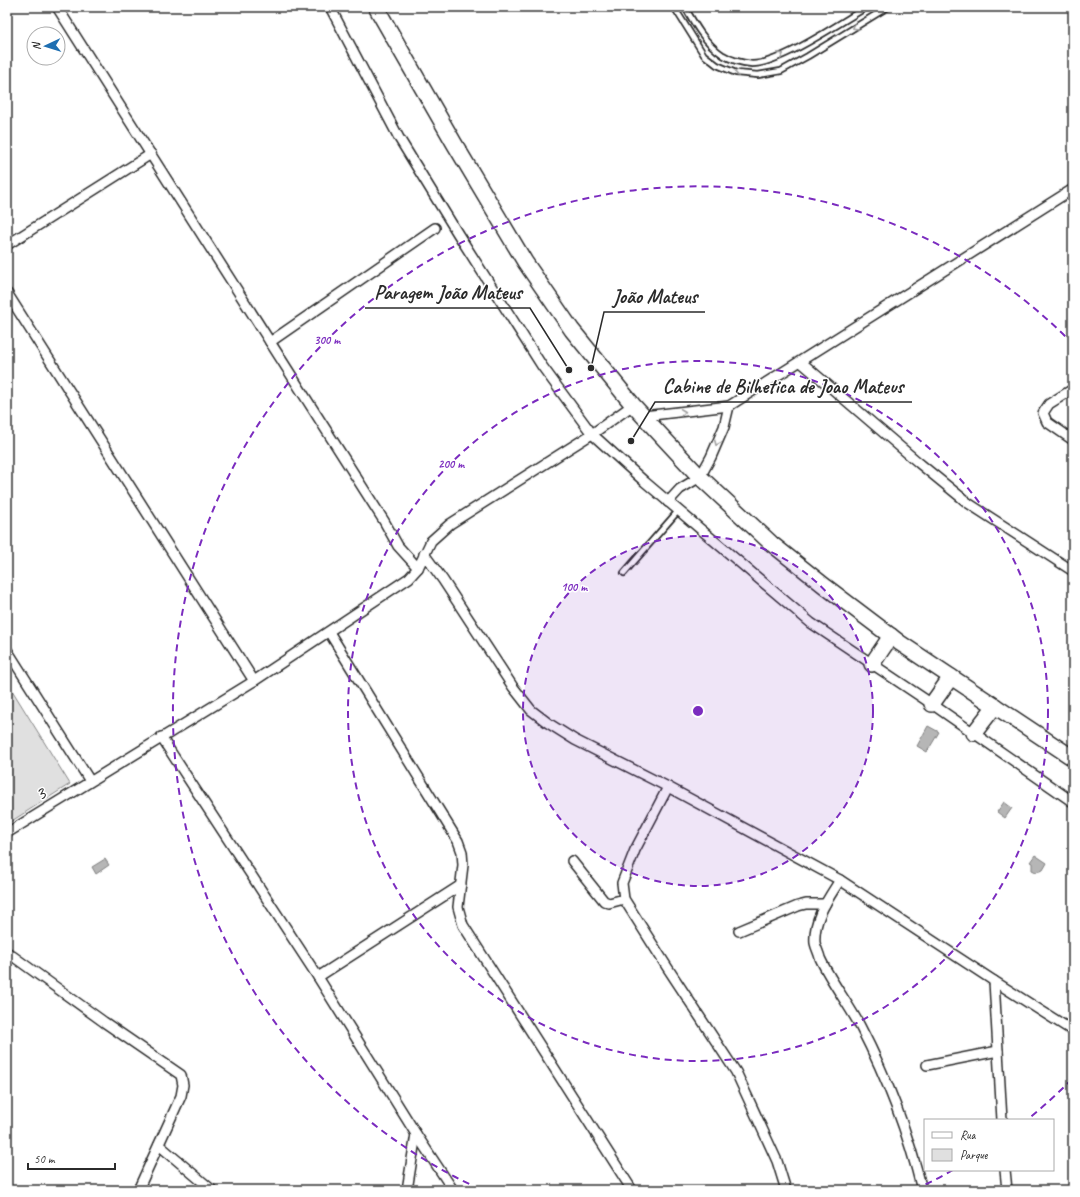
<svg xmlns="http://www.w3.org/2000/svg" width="1080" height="1197" viewBox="0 0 1080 1197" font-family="Caveat,sans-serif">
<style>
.green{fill:#e0e0e0;stroke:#868686}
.water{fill:#b6b6b6;stroke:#7e7e7e}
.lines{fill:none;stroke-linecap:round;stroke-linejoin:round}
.service-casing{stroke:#2b2b2b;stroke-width:8}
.minor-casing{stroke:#2b2b2b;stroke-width:12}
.primary-casing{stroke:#2b2b2b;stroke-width:18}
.service{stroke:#fff;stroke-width:4.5}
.minor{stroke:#fff;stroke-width:9}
.primary{stroke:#fff;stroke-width:15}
.oneway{stroke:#a0a0a0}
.ring{fill:none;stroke:#7b2cbf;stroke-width:2;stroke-dasharray:7 5}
.labels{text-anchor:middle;stroke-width:3;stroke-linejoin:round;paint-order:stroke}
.street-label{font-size:19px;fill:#2b2b2b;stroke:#fff}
.centre{fill:#7b2cbf;stroke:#fff;stroke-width:2}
.ring-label{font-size:12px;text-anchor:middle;font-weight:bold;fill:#7b2cbf;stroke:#fff;stroke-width:3;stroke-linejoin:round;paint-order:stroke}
.leader{fill:none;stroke:#2b2b2b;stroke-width:1.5}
.callout-dot{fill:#2b2b2b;stroke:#fff;stroke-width:1.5}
.callout-label{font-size:20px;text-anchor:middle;font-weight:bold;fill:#2b2b2b;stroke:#fff;stroke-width:3;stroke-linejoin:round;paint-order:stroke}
</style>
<rect width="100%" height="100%" fill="#fff"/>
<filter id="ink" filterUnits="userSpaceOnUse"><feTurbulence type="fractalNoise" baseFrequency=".025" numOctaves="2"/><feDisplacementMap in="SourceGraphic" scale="8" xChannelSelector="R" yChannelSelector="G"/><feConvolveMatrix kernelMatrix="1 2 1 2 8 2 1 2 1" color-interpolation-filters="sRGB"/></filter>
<g filter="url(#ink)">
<polygon class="green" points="7,682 70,784 7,824"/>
<g class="water">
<polygon points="928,726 939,732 927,752 917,746"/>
<polygon points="1004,802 1012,808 1005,818 997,812"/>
<polygon points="1035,855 1047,863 1043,870 1036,872 1032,870 1032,863 1030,862"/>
<polygon points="105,859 109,865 96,874 92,867"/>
</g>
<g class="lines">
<g class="service-casing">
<g id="service">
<polyline points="674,7 704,55 717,65 736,73 758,75 781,71 808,56 888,7"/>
<path d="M685,7C695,25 705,43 723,55C731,60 742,63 752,64C780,64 841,22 867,7"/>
<polyline points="624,573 679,510"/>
</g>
</g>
<g class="minor-casing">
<g id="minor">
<polyline points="57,7 384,521 398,546 418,568"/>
<polyline points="330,7 399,138 458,234 542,366 592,434 645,482 811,623 932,704 1073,802"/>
<polyline points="7,245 151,154"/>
<polyline points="7,293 254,681"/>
<polyline points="270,342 435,228"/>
<polyline points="801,362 919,463 968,503 1073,571"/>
<polyline points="1073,389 1049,404 1043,413 1047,422 1073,440"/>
<polyline points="644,416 729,406 1073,189"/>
<polyline points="668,502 680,489 700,477 711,457 724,427 729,406"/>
<polyline points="424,554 443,580 513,687 531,710 548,723 575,740 668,787 840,880 994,981 1073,1031"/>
<polyline points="329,632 458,841 462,852 463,865 458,907 463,925 632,1190"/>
<polyline points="7,650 90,781"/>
<polyline points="161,737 318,977 416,1134 453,1190"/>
<polyline points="668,787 635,850 622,883 624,899 667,967 736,1072 777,1161 786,1190"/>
<polyline points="7,833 254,681 409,578 418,568 431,541 450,524 592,434 633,405"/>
<polyline points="572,861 604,901 609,903 624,899"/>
<path d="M840,880C828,899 813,919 815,943C816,948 819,953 820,958C831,982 848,1003 860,1026C887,1078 908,1132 922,1190"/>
<polyline points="739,931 798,906 806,904 825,904"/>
<polyline points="7,952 104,1022 181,1075 183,1085 181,1096 138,1190"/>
<polyline points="318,977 461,885"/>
<polyline points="994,981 1002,1120"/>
<polyline points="927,1065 998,1051"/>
<polyline points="159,1145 212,1190"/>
<polyline points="1005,1170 1007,1190"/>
<polyline points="407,1190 416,1134"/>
</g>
</g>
<g class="primary-casing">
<g id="primary">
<polyline points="376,7 454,143 525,262 572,330 633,405 669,444 700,477 772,544 826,587 900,643 1073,758"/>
<polyline points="872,664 891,636"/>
<polyline points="932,704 951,677"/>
<polyline points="974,733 995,706"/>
</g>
</g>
<use href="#service" class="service"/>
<use href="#minor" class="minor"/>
<use href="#primary" class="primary"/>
</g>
<defs><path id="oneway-chevron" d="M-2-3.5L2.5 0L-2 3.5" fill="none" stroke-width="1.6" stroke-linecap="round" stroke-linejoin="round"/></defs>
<g class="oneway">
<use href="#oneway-chevron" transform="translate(855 27) rotate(149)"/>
<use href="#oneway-chevron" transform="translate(781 55) rotate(-26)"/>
<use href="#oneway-chevron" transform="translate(737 72) rotate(-167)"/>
<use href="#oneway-chevron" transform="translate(683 412) rotate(-7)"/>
<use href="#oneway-chevron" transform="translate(717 443) rotate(113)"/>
</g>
</g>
<circle cx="698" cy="711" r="175" fill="#7b2cbf" fill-opacity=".12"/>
<g class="ring">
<circle cx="698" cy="711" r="175"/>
<circle cx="698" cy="711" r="350"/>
<path d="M1072 1079A525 525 0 0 1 1028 1119M953 1170A525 525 0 0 1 916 1189M480 1189A525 525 0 1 1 1072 343"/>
</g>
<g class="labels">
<g class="street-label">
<text transform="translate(40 793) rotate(-32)" y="7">3</text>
</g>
</g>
<circle cx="698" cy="711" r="6" class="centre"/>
<g class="ring-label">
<text x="327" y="344">300 m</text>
<text x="451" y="468">200 m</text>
<text x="574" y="591">100 m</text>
</g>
<path class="leader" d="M569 370L530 308H365M591 368L604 312H705M631 441L655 402H912"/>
<g class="callout-dot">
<circle cx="569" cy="370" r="4"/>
<circle cx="591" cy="368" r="4"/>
<circle cx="631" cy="441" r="4"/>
</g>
<g class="callout-label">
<text x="448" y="299">Paragem João Mateus</text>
<text x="655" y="303">João Mateus</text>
<text x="783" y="393">Cabine de Bilhetica de Joao Mateus</text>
</g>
<rect width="1080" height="1197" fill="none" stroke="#fff" stroke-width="24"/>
<rect x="12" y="12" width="1056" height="1173" fill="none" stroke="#2b2b2b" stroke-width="1.5" filter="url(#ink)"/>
<rect x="924" y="1119" width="130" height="52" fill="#ffffff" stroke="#aaaaaa"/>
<rect x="932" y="1132" width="20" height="6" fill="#ffffff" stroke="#aaaaaa"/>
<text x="960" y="1139" font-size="12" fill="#2b2b2b">Rua</text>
<rect x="932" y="1149" width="20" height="12" fill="#e0e0e0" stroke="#aaaaaa"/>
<text x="960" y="1159" font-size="12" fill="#2b2b2b">Parque</text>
<g transform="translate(46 46) rotate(266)"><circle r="19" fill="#ffffff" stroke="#aaaaaa"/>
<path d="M0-3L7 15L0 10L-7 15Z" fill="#1f6fb2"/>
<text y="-6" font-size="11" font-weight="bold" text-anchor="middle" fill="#2b2b2b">N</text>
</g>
<path d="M28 1163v6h87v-6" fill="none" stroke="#2b2b2b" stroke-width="2"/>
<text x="34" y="1163" font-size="12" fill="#2b2b2b" stroke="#ffffff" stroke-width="3" paint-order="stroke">50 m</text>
</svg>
